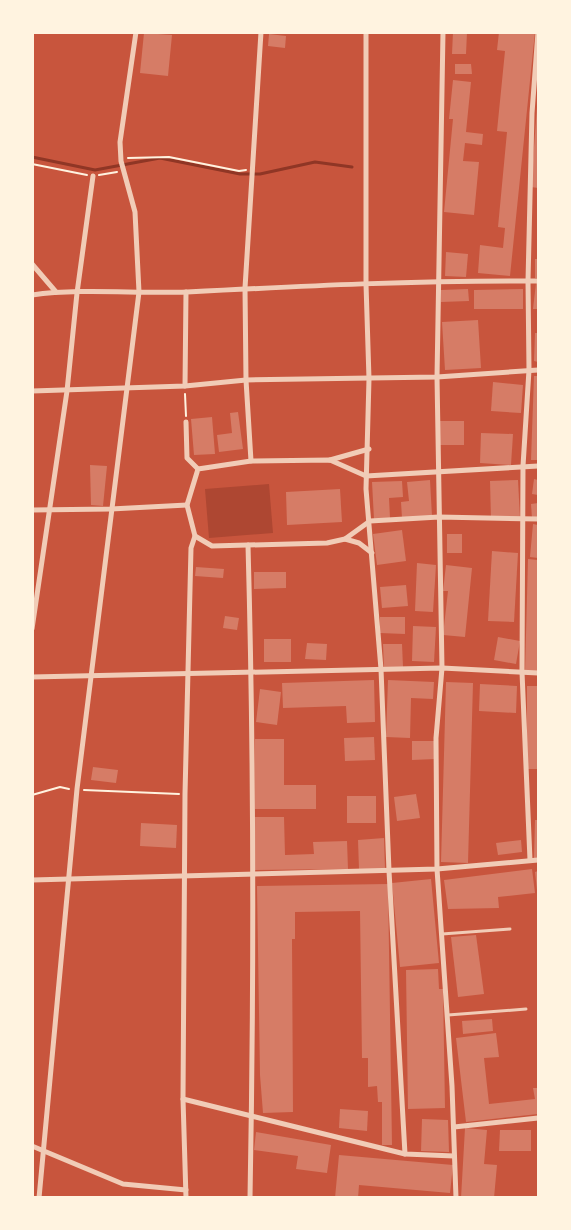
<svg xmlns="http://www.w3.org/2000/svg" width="571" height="1230" viewBox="0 0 571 1230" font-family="'DM Sans',sans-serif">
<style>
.green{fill:#ae4732}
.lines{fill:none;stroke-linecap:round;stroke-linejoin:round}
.stream{stroke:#8f3625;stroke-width:3}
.building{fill:#d67c66}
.path{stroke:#fff3e0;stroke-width:2}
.service{stroke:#f1ccb7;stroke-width:3}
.minor{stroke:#f1ccb7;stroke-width:5}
</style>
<rect width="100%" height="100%" fill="#c8553d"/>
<polygon class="green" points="269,484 273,533 209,538 205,489"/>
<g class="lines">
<polyline class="stream" points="32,157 95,170 160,158 240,174 260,174 315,162 352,167"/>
</g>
<g class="building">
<polygon points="453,32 467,32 466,54 452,54"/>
<polygon points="499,32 535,32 510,276 478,273 480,245 503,248 505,228 498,227 507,132 497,131 505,51 497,50"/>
<polygon points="144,33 172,35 168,76 140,73"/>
<polygon points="269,34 286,36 285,48 268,46"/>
<polygon points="455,64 471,64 472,74 455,74"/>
<polygon points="453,80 471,82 466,132 483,134 482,145 465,143 463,161 479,162 474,215 444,212 453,119 449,119"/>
<polygon points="537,107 538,107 538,188 531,187"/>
<polygon points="446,252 468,254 466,277 445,276"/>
<rect x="535" y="259" width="3" height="19"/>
<polygon points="536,283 538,283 538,309 533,309"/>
<polygon points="468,289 469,301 441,302 441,290"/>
<polygon points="523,289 523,309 474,309 474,290"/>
<polygon points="478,320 481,368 445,370 442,322"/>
<polygon points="535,333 538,333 538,362 534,361"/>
<polygon points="534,376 538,376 538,460 531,460"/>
<polygon points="493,382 523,385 521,413 491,411"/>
<polygon points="238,412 243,449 219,452 217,435 232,433 230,413"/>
<polygon points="212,417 215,454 194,455 191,419"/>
<polygon points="439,421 464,421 464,445 440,445"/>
<polygon points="481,433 513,434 511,465 480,463"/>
<polygon points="90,465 107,466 103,506 91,505"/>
<polygon points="534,479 538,480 538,495 532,494"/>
<polygon points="430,480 432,516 402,518 401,502 409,501 407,482"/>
<polygon points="518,480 520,518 491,519 490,481"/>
<polygon points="402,481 403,497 389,498 390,518 374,519 372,482"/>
<polygon points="340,489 342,522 287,525 286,492"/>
<polygon points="538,503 538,517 532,518 531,504"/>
<polygon points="533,524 538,525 538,558 530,557"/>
<polygon points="402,530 406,561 377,565 373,534"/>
<rect x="447" y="534" width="15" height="19"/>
<polygon points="492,551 518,553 514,622 488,621"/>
<polygon points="528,559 538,560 538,672 525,672"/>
<polygon points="417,563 436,565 433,612 415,611"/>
<polygon points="446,565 472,568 465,637 443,635 448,591 443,591"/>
<polygon points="196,567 224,569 223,578 195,576"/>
<polygon points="254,572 286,572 286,588 254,589"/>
<polygon points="406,585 408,606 382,608 380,587"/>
<polygon points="225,616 239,618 237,630 223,628"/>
<polygon points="380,617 405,617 405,634 380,633"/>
<polygon points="413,626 436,627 434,662 412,661"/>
<polygon points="498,637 520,641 516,664 494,660"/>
<rect x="264" y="639" width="27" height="23"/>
<polygon points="307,643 327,644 326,660 305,659"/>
<polygon points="383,644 402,644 403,667 384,668"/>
<polygon points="374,680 375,722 347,723 346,706 283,708 282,683"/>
<polygon points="388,680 434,682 433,699 411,698 410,738 386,737"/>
<polygon points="446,682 473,683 468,863 441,862"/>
<polygon points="480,684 517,686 516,713 479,711"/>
<rect x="527" y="686" width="11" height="83"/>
<polygon points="260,689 281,692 277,725 256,722"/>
<polygon points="374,737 375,760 345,761 344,738"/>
<polygon points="255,739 284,739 284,785 316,785 316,809 255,809"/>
<polygon points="412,741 435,741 435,759 412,760"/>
<polygon points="93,767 118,770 116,783 91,780"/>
<polygon points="416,794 420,818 397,821 394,797"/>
<rect x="347" y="796" width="29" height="27"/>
<polygon points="254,817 284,817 285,855 314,854 313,842 347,841 348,869 255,870"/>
<polygon points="535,820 538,820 538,858 534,858"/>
<polygon points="141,823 177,825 176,848 140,846"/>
<polygon points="384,838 385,869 359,869 358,840"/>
<polygon points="521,840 522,852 498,855 496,843"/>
<polygon points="532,869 535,893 498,897 499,908 448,909 444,880"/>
<polygon points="538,871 538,890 537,890 535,872"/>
<polygon points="431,879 439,963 400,967 392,883"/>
<polygon points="388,884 392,1145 382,1145 382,1102 378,1102 377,1086 368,1087 368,1058 362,1058 360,911 295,912 295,939 292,939 293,1112 263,1113 260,1075 257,886"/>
<polygon points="476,935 484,994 458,997 451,937"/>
<polygon points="438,969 439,989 443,989 445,1108 408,1109 406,970"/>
<polygon points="492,1019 493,1031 463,1034 462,1021"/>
<polygon points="496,1033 499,1057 484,1058 489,1104 535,1099 533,1088 538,1088 538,1114 466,1122 456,1038"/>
<polygon points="340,1109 368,1111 367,1131 339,1128"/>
<polygon points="422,1119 448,1120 449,1152 421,1151"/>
<polygon points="465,1128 487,1130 484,1164 497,1165 494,1198 461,1198"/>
<polygon points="500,1130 531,1130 531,1151 499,1151"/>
<polygon points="256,1132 331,1145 327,1173 296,1169 298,1156 254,1150"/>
<polygon points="339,1155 453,1165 450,1193 359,1185 358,1198 335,1198"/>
</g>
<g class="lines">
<g class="path">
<polyline points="128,158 169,157 239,171 246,170"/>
<polyline points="32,164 87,175"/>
<polyline points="99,175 117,172"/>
<polyline points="185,394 186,416"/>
<polyline points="84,790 179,794"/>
<polyline points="32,795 60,787 69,789"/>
</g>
<g class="service">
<polyline points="442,934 510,929"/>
<polyline points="448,1015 526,1009"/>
</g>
<g class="minor">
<polyline points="366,32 366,284 369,379 366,489 381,669 389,871 405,1154"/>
<polyline points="443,32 437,377 442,668 436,738 437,869 452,1086 456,1198"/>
<polyline points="32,264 56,292"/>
<path d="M32,295C83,288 136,294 187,292C304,286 421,280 538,281"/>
<polyline points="185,386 186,292"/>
<polyline points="32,391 185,386 246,380 437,377 538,370"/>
<polyline points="186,422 187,458 198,469"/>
<polyline points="330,460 369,449"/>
<polyline points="251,461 246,380 245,288 261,32"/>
<polyline points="538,466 366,476 330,460 251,461 198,469 187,505 195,536 212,546 327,543 345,539 370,521 439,517 538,519"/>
<polyline points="32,510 111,509 187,505"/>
<polyline points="345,539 359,543 372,553"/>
<path d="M248,545C254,763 254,980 250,1198"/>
<polyline points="32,629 67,391 77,293 93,176"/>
<polyline points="32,677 442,668 538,673"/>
<polyline points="530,860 522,672 523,466 529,370 528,281 532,113 538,32"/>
<polyline points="32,880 437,869 538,860"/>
<polyline points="183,1099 405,1154 454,1156"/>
<polyline points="454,1127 538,1118"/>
<polyline points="32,1146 123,1184 186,1190"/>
<polyline points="39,1198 77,789 139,292 135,212 121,161 120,142 136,32"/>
<polyline points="186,1198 183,1099 185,794 191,548 195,536"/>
</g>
</g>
<rect width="571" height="1230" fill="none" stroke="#fff3e0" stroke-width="68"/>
</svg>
